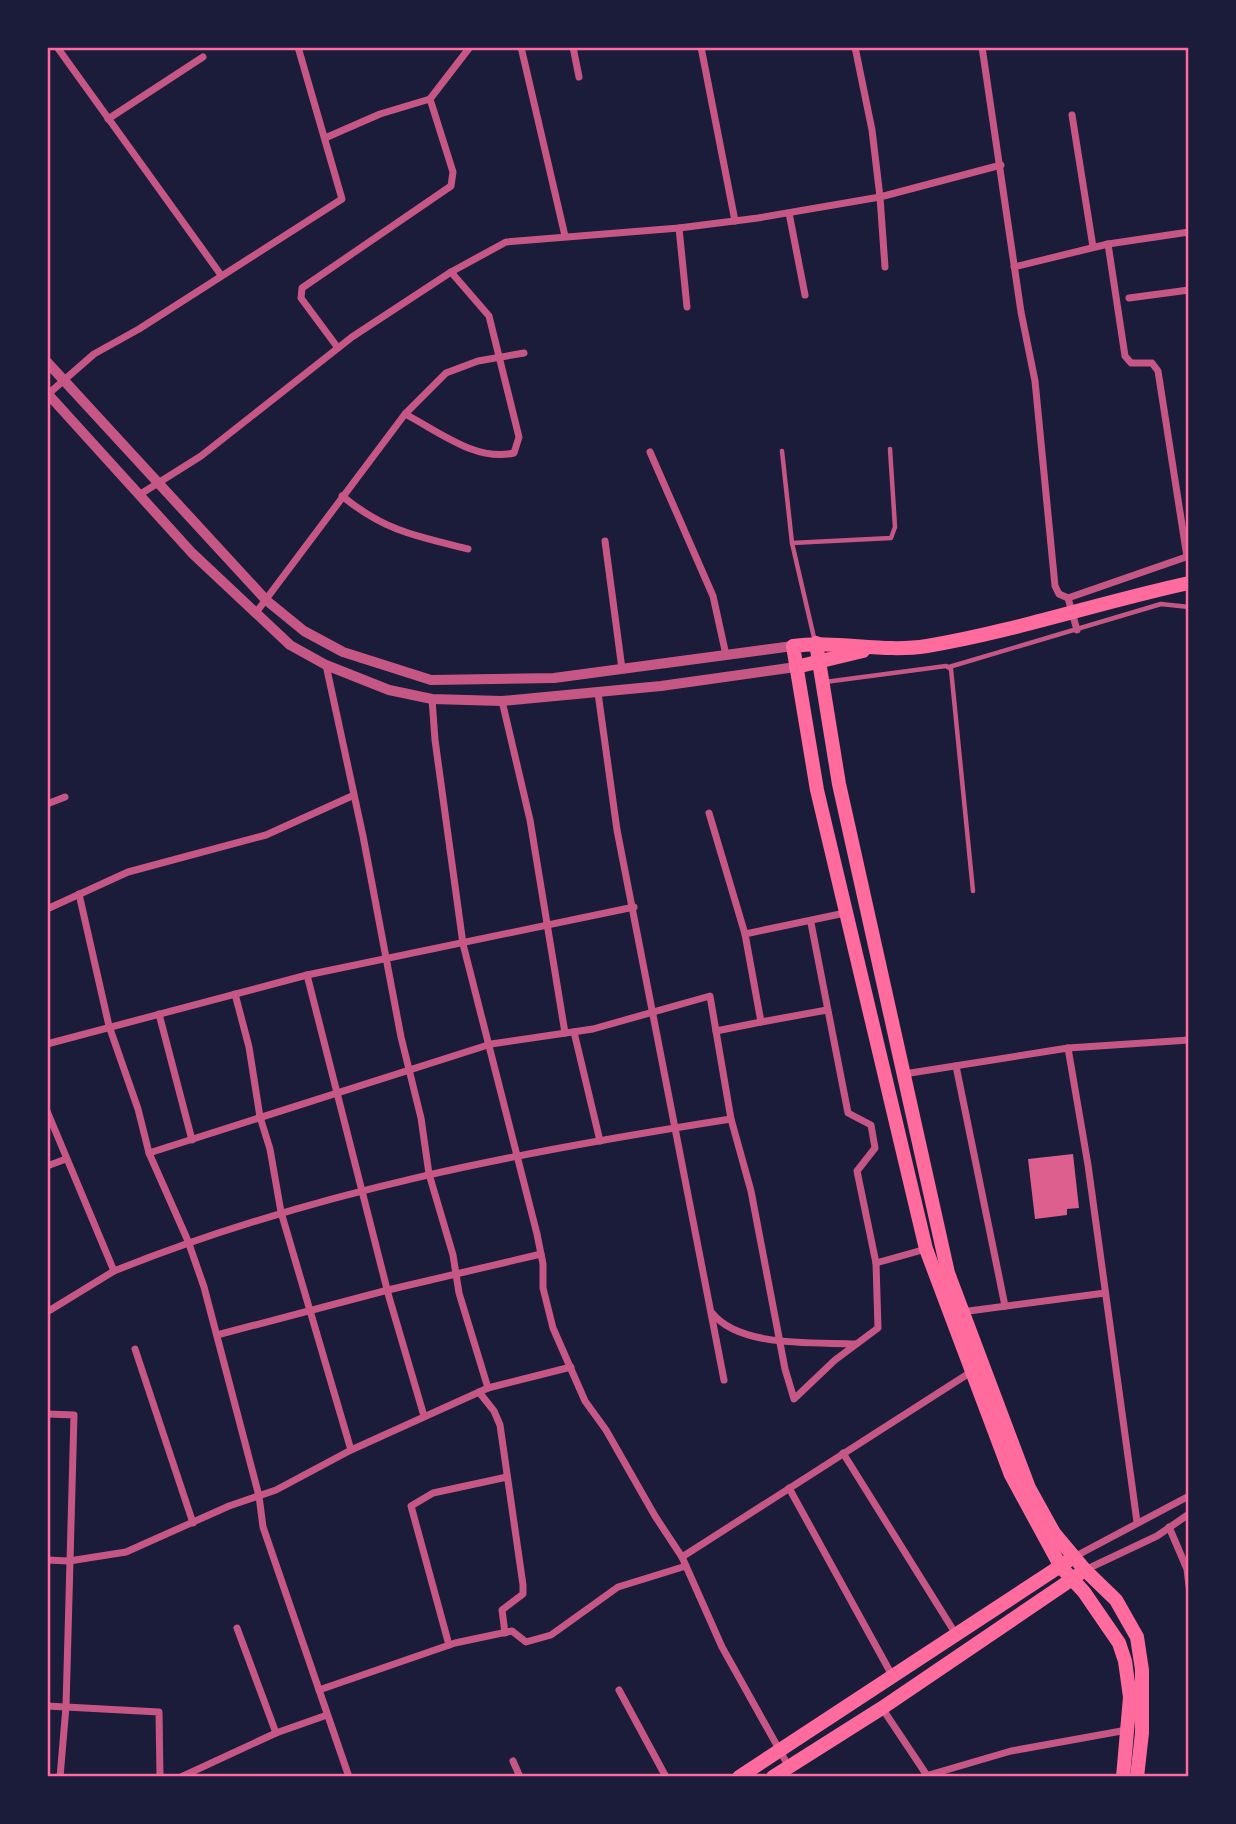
<svg xmlns="http://www.w3.org/2000/svg" width="1236" height="1824" viewBox="0 0 1236 1824" font-family="Lato,sans-serif">
<style>
.building{fill:#dd5f8e}
.lines{fill:none;stroke-linecap:round;stroke-linejoin:round}
.service{stroke:#c65784;stroke-width:4.5}
.minor{stroke:#c65784;stroke-width:7}
.tertiary{stroke:#c65784;stroke-width:10}
.primary{stroke:#ff6b9d;stroke-width:14}
.neatline{fill:none;stroke:#ff6b9d;stroke-width:2.5}
</style>
<rect width="100%" height="100%" fill="#1b1b3a"/>
<polygon class="building" points="1073,1154 1079,1208 1067,1209 1067,1215 1035,1219 1028,1159"/>
<g class="lines">
<g class="service">
<polyline points="782,451 792,543 815,642"/>
<polyline points="792,543 891,538 895,527 890,449"/>
<polyline points="949,667 1161,604 1189,607"/>
<polyline points="825,682 946,666 951,669 973,891"/>
</g>
<g class="minor">
<polyline points="57,47 221,275"/>
<polyline points="521,47 565,236"/>
<polyline points="573,47 579,77"/>
<polyline points="701,47 735,221"/>
<polyline points="982,47 1021,312 1035,381 1055,586 1059,594 1068,598 1189,556"/>
<polyline points="1072,115 1093,247"/>
<polyline points="108,119 203,57"/>
<polyline points="325,138 380,114 430,99"/>
<polyline points="789,213 805,295"/>
<polyline points="679,228 687,307"/>
<polyline points="1108,244 1125,356 1131,363 1152,363 1158,371 1187,557"/>
<polyline points="885,267 880,197 1001,165"/>
<polyline points="1014,267 1108,244 1189,232"/>
<polyline points="1129,298 1189,290"/>
<polyline points="338,348 301,298 302,288 451,186 453,172 430,99 470,47"/>
<polyline points="47,395 94,354 139,329 342,199 298,47"/>
<path d="M405,414C438,431 476,462 514,453L519,437L489,316L451,272"/>
<polyline points="650,452 713,596 726,655"/>
<polyline points="139,495 201,456 352,337 451,272 506,242 679,228 758,218 880,197 872,130 855,47"/>
<path d="M342,496C385,531 415,536 468,549"/>
<polyline points="605,541 622,669"/>
<polyline points="1068,598 1077,630"/>
<polyline points="255,614 405,414 446,373 478,361 524,353"/>
<polyline points="326,665 363,836 401,1037 421,1118 429,1174 453,1255 459,1293 488,1388"/>
<polyline points="598,693 617,830 724,1380"/>
<polyline points="432,699 435,740 463,944 537,1234 543,1264 543,1288 553,1328 585,1401 606,1430 655,1516 682,1557"/>
<polyline points="502,701 530,820 565,1033"/>
<polyline points="47,804 65,797"/>
<polyline points="709,813 745,934"/>
<polyline points="79,894 109,1026 138,1109 149,1153 188,1241 204,1287 259,1496 263,1527 349,1777"/>
<polyline points="47,909 128,872 266,835 352,796"/>
<polyline points="307,975 389,1297 424,1416"/>
<polyline points="235,994 249,1047 260,1117 270,1149 281,1212 351,1450"/>
<polyline points="159,1014 192,1140"/>
<polyline points="761,1022 827,1010"/>
<polyline points="716,1031 761,1022 745,934 845,913"/>
<polyline points="574,1032 600,1141"/>
<polyline points="47,1044 307,975 634,907"/>
<polyline points="1068,1048 1088,1165 1137,1522"/>
<polyline points="956,1066 1005,1306"/>
<polyline points="904,1074 1068,1048 1189,1040"/>
<polyline points="47,1111 114,1271 47,1312"/>
<polyline points="149,1153 491,1044 593,1029 710,996 731,1119 751,1191 785,1369 794,1399 835,1360 878,1328 876,1263 857,1171 875,1148 871,1125 848,1113 811,923"/>
<polyline points="47,1166 66,1159"/>
<polyline points="876,1263 926,1249"/>
<path d="M114,1271C314,1191 519,1152 731,1119"/>
<polyline points="961,1312 1105,1293"/>
<path d="M712,1313C740,1348 815,1342 856,1344"/>
<polyline points="217,1335 388,1290 541,1254"/>
<polyline points="135,1349 193,1523"/>
<polyline points="479,1392 494,1411 500,1425 523,1585 523,1594 502,1610 505,1633"/>
<polyline points="47,1414 74,1415 66,1707 60,1777"/>
<polyline points="843,1453 957,1636"/>
<polyline points="789,1488 893,1677"/>
<polyline points="1169,1527 1187,1569 1189,1586"/>
<polyline points="1074,1557 1189,1496"/>
<polyline points="47,1560 69,1561 126,1552 229,1506 276,1490 351,1450 488,1388 571,1367"/>
<polyline points="1085,1570 1157,1536 1189,1514"/>
<polyline points="237,1628 276,1733"/>
<polyline points="449,1645 411,1506 433,1493 507,1477"/>
<polyline points="319,1690 455,1643 512,1631 526,1642 551,1635 618,1587 686,1566"/>
<polyline points="619,1690 666,1777"/>
<polyline points="47,1706 159,1712 160,1777"/>
<polyline points="882,1708 926,1774"/>
<polyline points="513,1761 520,1777"/>
<polyline points="789,1767 722,1647 682,1557 971,1372"/>
<polyline points="181,1777 276,1733 327,1715"/>
<polyline points="922,1777 1011,1751 1127,1730"/>
</g>
<g class="tertiary">
<polyline points="47,362 266,600 304,631 343,652 431,680 554,678 793,646"/>
<polyline points="47,393 192,553 290,645 326,665 389,690 432,699 502,701 661,686 796,667"/>
</g>
<g class="primary">
<polyline points="816,643 839,784 948,1273 1029,1488 1054,1533 1085,1570 1116,1600 1137,1637 1142,1670 1142,1733 1137,1777"/>
<polyline points="796,667 863,651"/>
<polyline points="739,1777 1068,1561"/>
<polyline points="773,1777 882,1708 1078,1575"/>
<path d="M1123,1777L1130,1697L1125,1661L1119,1643L1084,1592L1061,1567L1011,1475L926,1249L817,790L793,646C837,640 882,653 927,646C1016,631 1101,602 1189,583"/>
</g>
</g>
<rect width="1236" height="1824" fill="none" stroke="#1b1b3a" stroke-width="98"/>
<rect x="49" y="49" width="1138" height="1726" class="neatline"/>
</svg>
